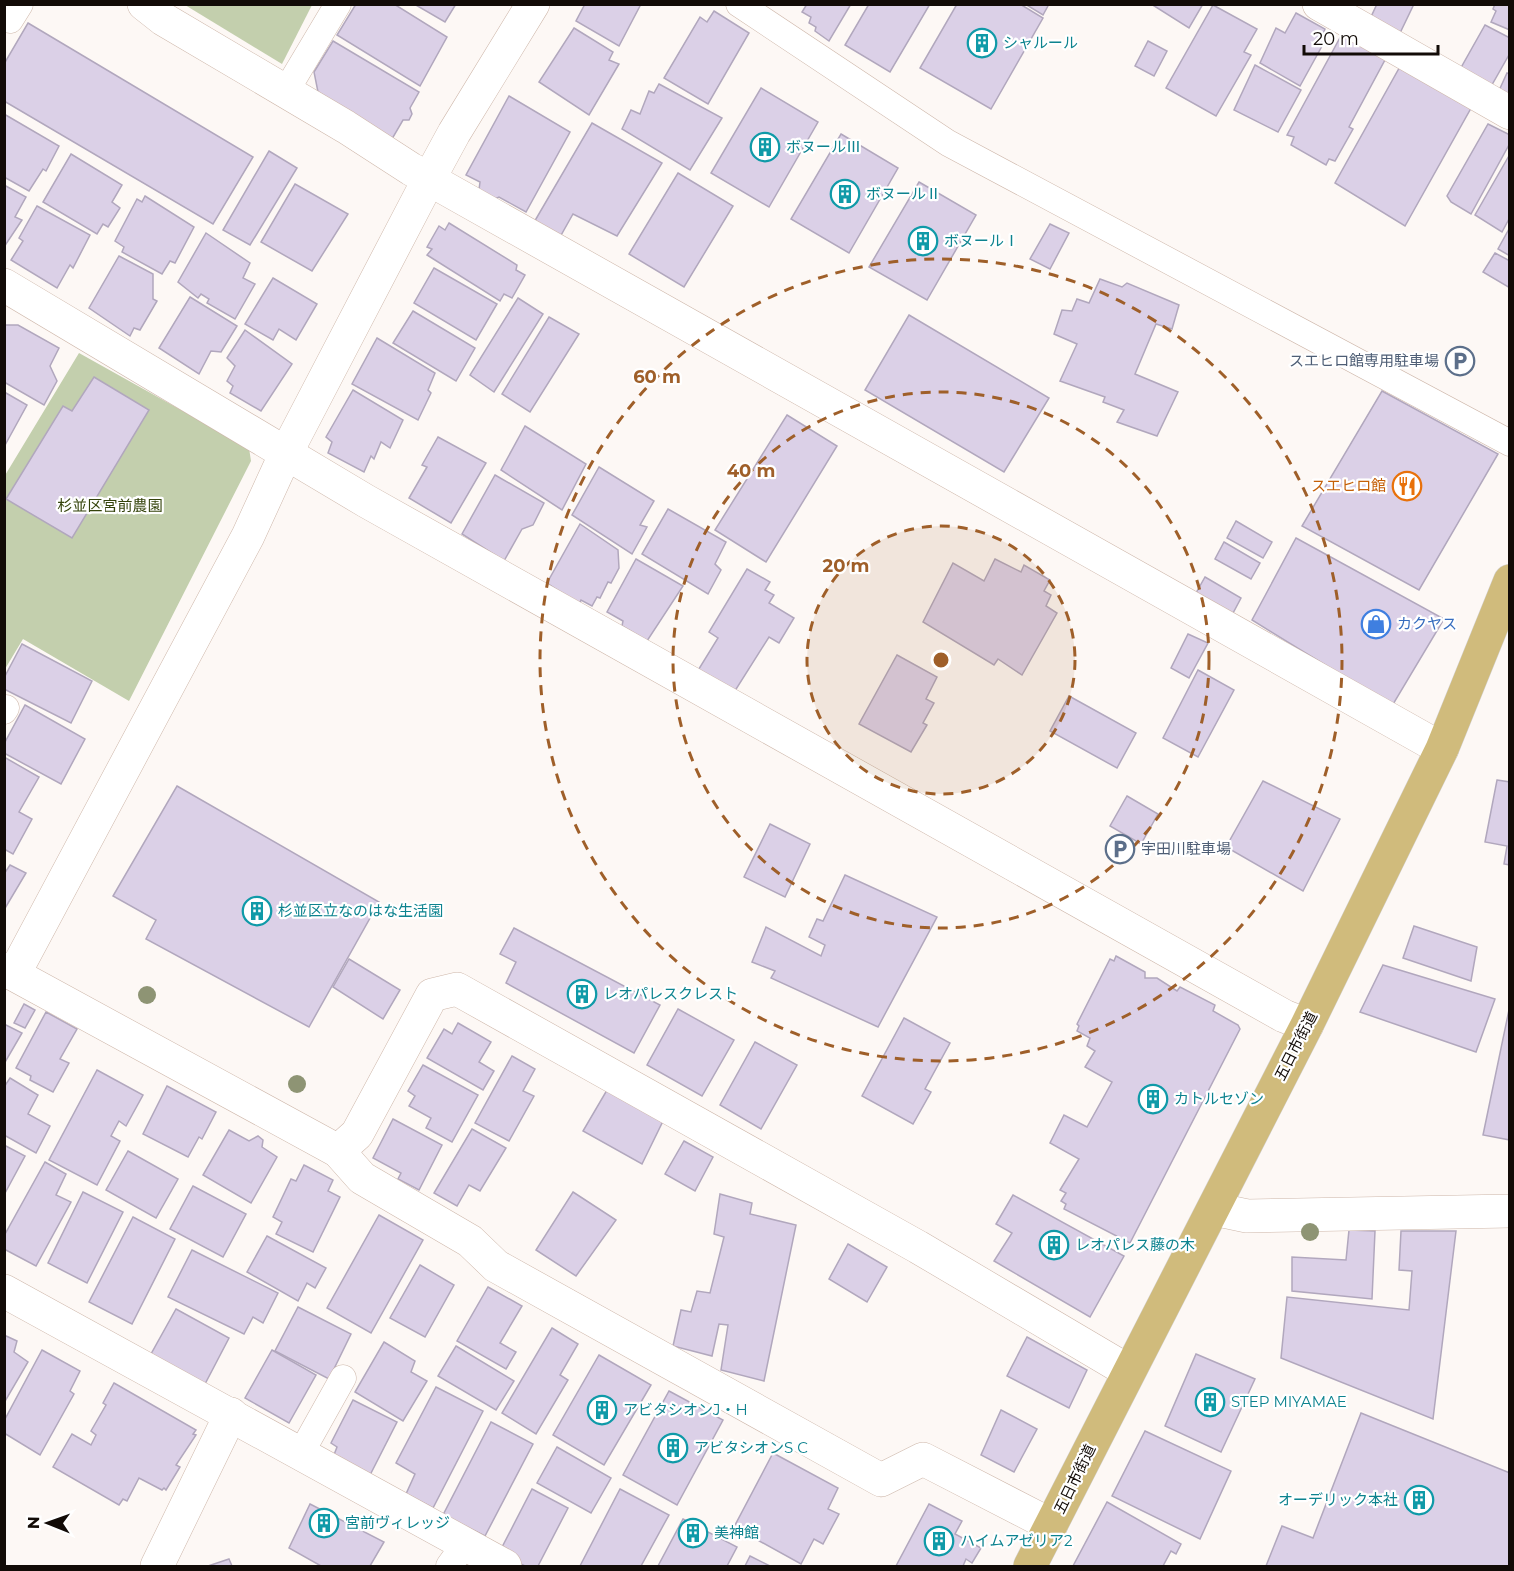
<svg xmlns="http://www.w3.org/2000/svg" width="1514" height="1571" viewBox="0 0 1514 1571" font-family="Montserrat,'Noto Sans JP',sans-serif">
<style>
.green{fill:#c3cfad}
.building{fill:#dbd0e7;stroke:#b1a7bd;stroke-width:1.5}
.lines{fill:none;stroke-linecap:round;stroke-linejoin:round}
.service-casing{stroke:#ceb7aa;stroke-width:27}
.minor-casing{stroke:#ceb7aa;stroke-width:34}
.primary-casing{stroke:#d4d3d2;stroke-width:34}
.service{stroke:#fff;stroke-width:26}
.minor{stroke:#fff;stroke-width:33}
.primary{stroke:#d0bb7c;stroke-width:33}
.tree{fill:#8e9474}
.ring{fill:none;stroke:#9f5f29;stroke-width:3;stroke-dasharray:10 8}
.labels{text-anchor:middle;stroke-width:4.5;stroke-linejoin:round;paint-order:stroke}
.culture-label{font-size:15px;fill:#0d838f;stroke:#fff;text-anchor:start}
.service-label{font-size:15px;fill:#4e5e75;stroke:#fff;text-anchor:end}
.food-label{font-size:15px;fill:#c56008;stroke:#fff;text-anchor:end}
.park-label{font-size:15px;fill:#34430b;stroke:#fff}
.shop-label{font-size:15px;fill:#366cbe;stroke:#fff;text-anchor:start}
.street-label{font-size:15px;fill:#120b07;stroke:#fff}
.centre{fill:#9f5f29;stroke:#fff;stroke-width:3}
.ring-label{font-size:18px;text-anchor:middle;font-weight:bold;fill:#9f5f29;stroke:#fff;stroke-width:4.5;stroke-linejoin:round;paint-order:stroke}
</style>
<rect width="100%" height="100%" fill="#fdf8f5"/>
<g class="green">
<polygon points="185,5 312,5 282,64"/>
<polygon points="79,353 249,448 251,461 129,701 23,639 5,669 4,477"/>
</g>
<g class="building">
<polygon points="356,4 394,4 447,37 420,86 337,35"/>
<polygon points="414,4 456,4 445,22"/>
<polygon points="585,4 641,4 619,46 576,21"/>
<polygon points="807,4 851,4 829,41 815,31 816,27 809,23 811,17 802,12"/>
<polygon points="869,4 930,4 890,72 845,45"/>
<polygon points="957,4 1020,4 1043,18 991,109 920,68"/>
<polygon points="1025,4 1049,4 1043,15"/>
<polygon points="1151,4 1203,4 1189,28"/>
<polygon points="1377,4 1414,4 1400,33 1370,19"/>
<polygon points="1495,4 1510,4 1510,30 1491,22 1496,11 1493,9"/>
<polygon points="1213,5 1257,29 1244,52 1251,55 1216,116 1166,88"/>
<polygon points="714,11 749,33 708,104 664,78 700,17 707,22"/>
<polygon points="1296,13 1325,29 1323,34 1327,37 1300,86 1260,63 1276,28 1285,33"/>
<polygon points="28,23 253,157 213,224 4,101 4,64"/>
<polygon points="1485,25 1510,38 1510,53 1489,90 1458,73"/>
<polygon points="574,28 613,52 609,60 619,64 589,115 539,82"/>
<polygon points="1342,34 1386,58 1349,127 1353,129 1335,161 1329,159 1326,165 1291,145 1294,137 1287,135"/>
<polygon points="333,41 419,92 410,108 412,114 409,120 403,120 392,139 318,92 314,72"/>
<polygon points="1148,41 1167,51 1154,76 1135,66"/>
<polygon points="1402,63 1475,101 1405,226 1335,183"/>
<polygon points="1255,65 1301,90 1278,132 1234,110"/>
<polygon points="1507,73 1510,74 1510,104 1497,95"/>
<polygon points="659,84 722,118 690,170 622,129 631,110 640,114 649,91 654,93"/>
<polygon points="761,88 818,122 769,207 711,173"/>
<polygon points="509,96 570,132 526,212 499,197 493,200 479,190 480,182 466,175"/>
<polygon points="4,114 59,146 46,171 43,169 29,191 4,177"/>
<polygon points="592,123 662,163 617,236 573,214 560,237 533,224"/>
<polygon points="1488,124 1510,135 1510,143 1471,214 1451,202 1447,196"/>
<polygon points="841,134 898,168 849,253 791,219"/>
<polygon points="269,151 297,168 250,245 223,230"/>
<polygon points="71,154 122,185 112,202 120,208 108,227 103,224 97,234 43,202"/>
<polygon points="1510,154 1510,217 1502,232 1475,215"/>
<polygon points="678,173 733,206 684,287 629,254"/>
<polygon points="919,182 976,215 927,300 869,267"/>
<polygon points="295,184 348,214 312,271 261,242"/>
<polygon points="4,185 26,197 15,217 22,220 4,247"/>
<polygon points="145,196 194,227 175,263 170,261 162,274 122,252 124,247 115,241 137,199 142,202"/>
<polygon points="37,206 90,235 73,268 70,265 57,288 11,260 23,241 19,238"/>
<polygon points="449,223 517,265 516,270 525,275 512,298 504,294 500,301 427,255 432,249 427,247 439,226 445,230"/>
<polygon points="1050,224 1069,233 1050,269 1030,259"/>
<polygon points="1509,229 1510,229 1510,256 1498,249"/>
<polygon points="206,233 250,263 243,278 255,284 235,319 207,303 209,299 201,294 198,298 178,282"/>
<polygon points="1495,253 1510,261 1510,288 1483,272"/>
<polygon points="119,256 153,274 153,299 157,301 140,330 134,328 130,336 89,308"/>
<polygon points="434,268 497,304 476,340 414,303"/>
<polygon points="273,278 317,304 296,340 279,329 273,340 245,324"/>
<polygon points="1100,279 1122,287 1127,283 1179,305 1172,329 1156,324 1135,374 1178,392 1157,436 1117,422 1124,410 1103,402 1105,397 1060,381 1077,344 1054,334 1062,310 1072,311 1077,299 1089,303"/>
<polygon points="190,297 237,326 221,352 211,351 199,374 159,348"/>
<polygon points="518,298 543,314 494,392 470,375"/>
<polygon points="413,311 475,348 456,381 393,343"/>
<polygon points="909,315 1049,398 1004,472 865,390"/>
<polygon points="549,317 579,334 530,412 502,394"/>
<polygon points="4,325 18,325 59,348 50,366 57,381 44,405 4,382"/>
<polygon points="245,330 292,364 261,411 230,393 233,386 227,381 235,366 227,358"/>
<polygon points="377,338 435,373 428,390 431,393 418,420 352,384"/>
<polygon points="94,377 149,410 72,538 6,499 63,406 72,411"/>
<polygon points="353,390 403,420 390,448 381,442 374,459 371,456 364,472 328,453 332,442 326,437"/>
<polygon points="1382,391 1498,454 1419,590 1302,526"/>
<polygon points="6,393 27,405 4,447 4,396"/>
<polygon points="787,415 837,446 766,562 715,530"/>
<polygon points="525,426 586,464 562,510 501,470"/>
<polygon points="438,437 486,463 451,523 409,498 427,467 422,465"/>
<polygon points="599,467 654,501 640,525 647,527 632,554 572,515"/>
<polygon points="495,475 544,503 533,525 522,529 504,561 462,534"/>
<polygon points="668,509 726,542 715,564 721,570 708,594 642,554"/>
<polygon points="1236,521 1272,542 1263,558 1227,538"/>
<polygon points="580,524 618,550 619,568 611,583 608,582 600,598 597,597 592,606 581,600 579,605 547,583"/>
<polygon points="1296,538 1444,619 1392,706 1252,620"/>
<polygon points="1224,542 1260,563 1251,579 1215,559"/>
<polygon points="636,559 683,586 647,641 622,626 623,621 607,612"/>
<polygon points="995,559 1021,572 1024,565 1050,580 1044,591 1051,595 1046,606 1057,613 1022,675 998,659 994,665 923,622 953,563 984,581"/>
<polygon points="747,569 770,582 765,590 774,595 769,603 794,618 779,643 769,637 733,694 697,672 718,638 709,632"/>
<polygon points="1205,577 1241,598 1232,615 1196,593"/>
<polygon points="1188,634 1208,643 1189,678 1171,668"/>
<polygon points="22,644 92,681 71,723 4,689 4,678"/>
<polygon points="897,655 937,677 926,699 934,703 923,723 927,725 911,752 859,724"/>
<polygon points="1198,670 1234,690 1198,757 1163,738"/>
<polygon points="1069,696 1136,733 1117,768 1050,731"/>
<polygon points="25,705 85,739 61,784 4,753 4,744"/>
<polygon points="4,757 39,777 19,812 32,819 13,854 4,849"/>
<polygon points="1497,780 1510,782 1510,865 1504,864 1507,846 1485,842"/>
<polygon points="1263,781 1340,819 1303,891 1226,847"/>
<polygon points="177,786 379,902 309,1027 146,939 156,920 113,896"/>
<polygon points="1127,796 1158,814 1141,844 1110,826"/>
<polygon points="770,824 810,844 785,897 744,877"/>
<polygon points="10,865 26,873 4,910 4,874"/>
<polygon points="845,875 937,917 878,1027 771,978 775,971 752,962 766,927 821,956 825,945 809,937 817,919 823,921"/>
<polygon points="1414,926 1477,947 1471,981 1403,958"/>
<polygon points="514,928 660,1005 634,1053 506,983 516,962 500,954"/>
<polygon points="1116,956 1145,972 1145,978 1157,978 1177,991 1180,987 1215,1005 1213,1011 1238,1025 1240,1029 1130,1243 1064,1209 1066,1204 1061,1201 1066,1193 1060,1190 1079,1159 1050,1143 1064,1115 1087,1127 1112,1082 1085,1067 1095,1051 1087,1046 1090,1038 1077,1031 1079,1026 1077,1024 1110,959 1114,961"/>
<polygon points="349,959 400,990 383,1019 333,987"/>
<polygon points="1383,965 1495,999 1476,1052 1360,1012"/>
<polygon points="24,1004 35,1010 25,1028 14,1023"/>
<polygon points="1510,1005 1510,1140 1483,1135"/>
<polygon points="678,1009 734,1040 702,1096 647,1065"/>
<polygon points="46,1012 77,1029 60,1059 69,1063 53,1092 30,1080 31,1076 16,1068"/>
<polygon points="904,1018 950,1043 925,1089 931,1092 913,1124 862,1096"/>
<polygon points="458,1023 491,1042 479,1062 494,1071 483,1090 427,1058 444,1029 452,1034"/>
<polygon points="4,1024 22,1033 4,1064"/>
<polygon points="755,1042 797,1065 761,1129 720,1105"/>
<polygon points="512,1056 535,1069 523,1091 534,1096 509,1141 475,1123"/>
<polygon points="423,1065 478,1095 452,1142 426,1128 431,1118 409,1106 415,1096 408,1091"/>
<polygon points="97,1070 143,1095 126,1126 119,1121 111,1136 120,1141 97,1185 49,1160"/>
<polygon points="10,1078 38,1095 28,1114 50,1126 36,1153 4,1135 4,1087"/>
<polygon points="167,1086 216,1112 202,1139 199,1137 188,1157 143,1134"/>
<polygon points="607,1090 664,1119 642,1164 583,1131"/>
<polygon points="393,1119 442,1145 419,1190 398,1179 401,1173 373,1158"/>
<polygon points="472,1129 506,1148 480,1191 469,1185 457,1206 434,1193"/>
<polygon points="229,1130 249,1141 258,1136 263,1140 262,1147 277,1157 251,1203 203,1175"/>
<polygon points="684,1141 713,1157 695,1191 665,1174"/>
<polygon points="4,1145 25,1156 4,1195"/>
<polygon points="128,1151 178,1179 156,1218 106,1190"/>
<polygon points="45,1162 66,1174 56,1195 71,1202 36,1266 4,1249 4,1236"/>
<polygon points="304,1165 333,1180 328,1191 340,1197 313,1252 276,1234 282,1222 273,1217 291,1179 296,1181"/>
<polygon points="193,1186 246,1214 223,1257 170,1229"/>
<polygon points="83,1192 123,1212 87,1283 48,1263"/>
<polygon points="573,1192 616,1220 576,1276 536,1250"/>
<polygon points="720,1194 752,1203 750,1214 796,1225 764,1381 721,1370 728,1325 719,1324 712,1356 673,1346 681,1310 691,1312 697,1291 710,1293 724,1237 714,1234"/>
<polygon points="1013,1195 1124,1256 1090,1317 994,1261 1012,1233 996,1224"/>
<polygon points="379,1215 423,1240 371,1333 327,1308"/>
<polygon points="133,1217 175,1239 132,1324 89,1302"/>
<polygon points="1349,1230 1375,1231 1372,1299 1292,1291 1292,1257 1346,1260"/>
<polygon points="1401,1231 1456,1231 1433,1419 1281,1358 1287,1297 1409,1310 1412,1271 1399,1270"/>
<polygon points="267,1236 326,1268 315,1288 307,1283 298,1301 247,1272"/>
<polygon points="848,1244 887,1267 867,1302 829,1279"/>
<polygon points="192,1250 278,1293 263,1323 253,1317 244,1334 168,1297"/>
<polygon points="420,1265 454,1285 425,1337 390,1318"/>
<polygon points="488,1287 522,1306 500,1343 516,1352 506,1369 457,1341"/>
<polygon points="298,1307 351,1334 329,1379 275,1351"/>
<polygon points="176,1309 229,1338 205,1384 151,1354"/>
<polygon points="552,1328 578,1344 560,1375 568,1380 536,1434 502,1413"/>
<polygon points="4,1335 17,1341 14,1352 28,1362 4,1403"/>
<polygon points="1027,1337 1087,1370 1069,1408 1007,1376"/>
<polygon points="384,1342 415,1361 411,1372 427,1381 403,1421 355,1392"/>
<polygon points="456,1346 514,1381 496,1410 438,1376"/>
<polygon points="42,1350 80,1371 70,1391 74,1394 40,1455 4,1433 4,1421"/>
<polygon points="272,1350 316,1375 289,1423 245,1398"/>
<polygon points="1196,1354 1255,1379 1221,1452 1165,1426"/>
<polygon points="599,1355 651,1385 604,1465 553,1435"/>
<polygon points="114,1383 196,1430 193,1434 196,1435 176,1465 180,1467 166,1490 164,1488 162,1490 139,1478 127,1501 123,1499 119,1505 53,1467 72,1434 91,1445 96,1435 91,1431 106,1405 103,1403"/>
<polygon points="436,1387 483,1411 433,1508 406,1494 415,1474 396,1463"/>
<polygon points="669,1391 723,1420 677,1505 623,1475"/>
<polygon points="353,1400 397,1422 368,1479 332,1460 337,1447 331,1443"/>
<polygon points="1001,1410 1037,1429 1014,1472 981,1455"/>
<polygon points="1361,1413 1510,1473 1510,1566 1266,1566 1282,1526 1313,1538"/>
<polygon points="491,1422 533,1444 485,1536 443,1515"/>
<polygon points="1145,1431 1231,1471 1200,1539 1112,1496"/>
<polygon points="557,1447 611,1478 591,1513 537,1483"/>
<polygon points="773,1453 838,1488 828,1509 839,1514 823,1544 814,1539 801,1564 734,1527"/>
<polygon points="532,1489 568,1508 538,1566 525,1566 499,1553"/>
<polygon points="620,1489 669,1515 641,1566 580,1566"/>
<polygon points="1107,1502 1181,1544 1176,1554 1171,1551 1163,1566 1073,1566"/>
<polygon points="310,1504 384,1542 370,1566 321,1566 289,1548"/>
<polygon points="929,1504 962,1521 955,1534 981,1548 972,1563 966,1559 963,1566 896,1566"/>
<polygon points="683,1519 737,1547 727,1566 658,1566"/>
<polygon points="750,1556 770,1566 745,1566"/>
<polygon points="229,1559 232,1566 208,1566"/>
</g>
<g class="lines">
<g class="service-casing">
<g id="service">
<polyline points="739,4 948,143 1510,443"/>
<polyline points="10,20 20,4"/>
<polyline points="286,91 338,4"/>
<polyline points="4,711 6,708"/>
<polyline points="301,1453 343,1378"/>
<polyline points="449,1566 465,1544"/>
</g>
</g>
<g class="minor-casing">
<g id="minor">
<polyline points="144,4 163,19 346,127 411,169 1442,749"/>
<polyline points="1319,4 1510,113"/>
<polyline points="4,285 366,501 1284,1016 1307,1025"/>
<polyline points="4,969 338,1151 357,1134 432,995 457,989 918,1247 1128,1371"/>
<polyline points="14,974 248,536 286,453 429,179 454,133 533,4"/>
<polyline points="338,1151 362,1178 470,1241 496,1266 881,1480 923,1459 1051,1525"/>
<polyline points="1214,1209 1247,1216 1510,1211"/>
<polyline points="4,1291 505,1566"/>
<polyline points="157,1566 231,1414"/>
</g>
</g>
<g class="primary-casing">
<polyline id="primary" points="1030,1566 1307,1025 1442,749 1510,581"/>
</g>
<use href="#service" class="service"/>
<use href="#minor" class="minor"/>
<use href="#primary" class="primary"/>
</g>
<g class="tree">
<circle cx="147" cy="995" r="9"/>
<circle cx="297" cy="1084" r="9"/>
<circle cx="1310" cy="1232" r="9"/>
</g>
<circle cx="941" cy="660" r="134" fill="#9f5f29" fill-opacity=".12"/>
<g class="ring">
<circle cx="941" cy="660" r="134"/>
<circle cx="941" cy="660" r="268"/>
<circle cx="941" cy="660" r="401"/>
</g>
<defs>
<g id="building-ring" transform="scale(1.5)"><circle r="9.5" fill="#fff" stroke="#0f9aa8" stroke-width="1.5"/><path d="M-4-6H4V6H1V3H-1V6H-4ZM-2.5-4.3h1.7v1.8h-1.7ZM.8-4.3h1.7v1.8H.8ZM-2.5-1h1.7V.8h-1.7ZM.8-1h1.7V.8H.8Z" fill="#0f9aa8"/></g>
<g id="parking-ring" transform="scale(1.5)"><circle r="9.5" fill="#fff" stroke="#5c6f8a" stroke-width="1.5"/><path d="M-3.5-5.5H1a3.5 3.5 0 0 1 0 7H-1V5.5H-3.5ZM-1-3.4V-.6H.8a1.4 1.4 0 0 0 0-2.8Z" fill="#5c6f8a"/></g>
<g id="restaurant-ring" transform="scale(1.5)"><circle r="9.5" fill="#fff" stroke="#e8710a" stroke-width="1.5"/><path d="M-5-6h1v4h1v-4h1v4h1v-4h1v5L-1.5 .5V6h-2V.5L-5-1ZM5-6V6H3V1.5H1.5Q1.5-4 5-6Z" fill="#e8710a"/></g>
<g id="shop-ring" transform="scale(1.5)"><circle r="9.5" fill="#fff" stroke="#3f7fe0" stroke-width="1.5"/><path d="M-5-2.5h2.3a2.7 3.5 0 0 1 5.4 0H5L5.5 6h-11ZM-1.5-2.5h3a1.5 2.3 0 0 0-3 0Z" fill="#3f7fe0"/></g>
</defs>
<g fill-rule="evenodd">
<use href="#building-ring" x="982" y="43"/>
<use href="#building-ring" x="765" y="147"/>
<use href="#building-ring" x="845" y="194"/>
<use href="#building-ring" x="923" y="241"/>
<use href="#parking-ring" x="1460" y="361"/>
<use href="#restaurant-ring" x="1407" y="486"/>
<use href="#shop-ring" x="1376" y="624"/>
<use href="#parking-ring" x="1120" y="849"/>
<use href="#building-ring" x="257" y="911"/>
<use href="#building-ring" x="582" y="994"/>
<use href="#building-ring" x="1153" y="1099"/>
<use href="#building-ring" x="1054" y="1245"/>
<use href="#building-ring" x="1210" y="1402"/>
<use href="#building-ring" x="602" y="1410"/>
<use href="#building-ring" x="673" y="1448"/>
<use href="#building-ring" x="1419" y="1500"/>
<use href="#building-ring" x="324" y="1523"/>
<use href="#building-ring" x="693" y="1533"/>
<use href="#building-ring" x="939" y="1541"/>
</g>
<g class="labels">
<g class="culture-label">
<text x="1003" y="48">シャルール</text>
<text x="786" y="152">ボヌールⅢ</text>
<text x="866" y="199">ボヌールⅡ</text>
<text x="944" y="246">ボヌールⅠ</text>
<text x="278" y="916">杉並区立なのはな生活園</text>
<text x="603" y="999">レオパレスクレスト</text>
<text x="1174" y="1104">カトルセゾン</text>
<text x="1075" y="1250">レオパレス藤の木</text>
<text x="1231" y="1407">STEP MIYAMAE</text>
<text x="623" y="1415">アビタシオンJ・H</text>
<text x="694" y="1453">アビタシオンS C</text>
<text x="1398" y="1505" text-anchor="end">オーデリック本社</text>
<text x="345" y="1528">宮前ヴィレッジ</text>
<text x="714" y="1538">美神館</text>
<text x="960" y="1546">ハイムアゼリア2</text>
</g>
<g class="service-label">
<text x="1439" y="366">スエヒロ館専用駐車場</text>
<text x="1141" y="854" text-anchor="start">宇田川駐車場</text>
</g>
<g class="food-label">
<text x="1386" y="491">スエヒロ館</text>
</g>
<g class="park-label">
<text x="110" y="511">杉並区宮前農園</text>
</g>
<g class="shop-label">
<text x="1397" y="629">カクヤス</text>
</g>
<g class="street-label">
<text transform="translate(1296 1046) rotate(-63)" y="5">五日市街道</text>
<text transform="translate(1075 1479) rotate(-64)" y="5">五日市街道</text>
</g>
</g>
<circle cx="941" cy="660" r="9" class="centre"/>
<g class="ring-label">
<text x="657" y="383">60 m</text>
<text x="751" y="477">40 m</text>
<text x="846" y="572">20 m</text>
</g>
<rect width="1514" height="1571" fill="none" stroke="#120b07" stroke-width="12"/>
<g transform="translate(48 1523) rotate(271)" stroke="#ffffff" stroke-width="4.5" paint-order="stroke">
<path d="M0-4.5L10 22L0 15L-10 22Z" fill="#120b07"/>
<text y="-9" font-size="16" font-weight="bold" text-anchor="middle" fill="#120b07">N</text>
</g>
<path d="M1304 45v9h134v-9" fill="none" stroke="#120b07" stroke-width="3"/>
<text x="1313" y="45" font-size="18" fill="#120b07" stroke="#ffffff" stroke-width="4.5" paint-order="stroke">20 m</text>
</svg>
